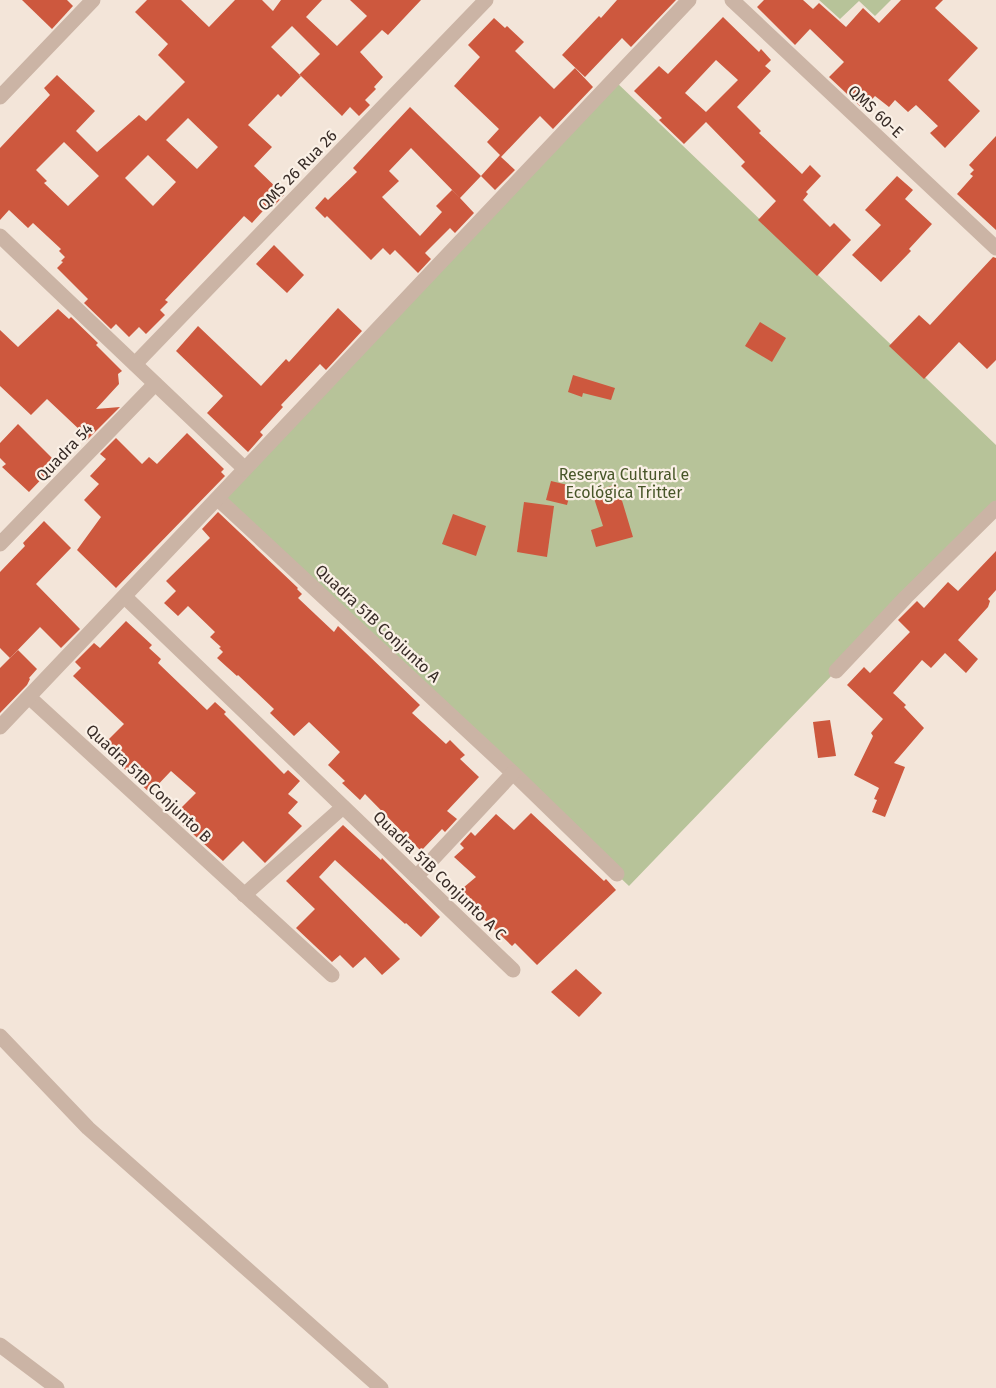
<svg xmlns="http://www.w3.org/2000/svg" width="996" height="1388" viewBox="0 0 996 1388" font-family="'Fira Sans',sans-serif">
<style>
.green{fill:#b7c399}
.building{fill:#cd583e;fill-rule:evenodd}
.lines{fill:none;stroke-linecap:round;stroke-linejoin:round}
.minor{stroke:#cbb4a5;stroke-width:15}
.tertiary{stroke:#cbb4a5;stroke-width:15}
.labels{text-anchor:middle;stroke-width:4.5;stroke-linejoin:round;paint-order:stroke}
.street-label{font-size:16px;fill:#372b26;stroke:#faf0e6}
.park-label{font-size:16px;fill:#485629;stroke:#faf0e6}
</style>
<rect width="100%" height="100%" fill="#f3e5d9"/>
<g class="green">
<polygon points="819,0 891,0 875,16 859,1 840,19"/>
<polygon points="615,81 996,445 996,512 836,671 629,886 222,500"/>
</g>
<g class="building">
<polygon points="22,0 67,0 73,6 52,29"/>
<path d="M147,0H181L209,27L235,0H262L273,11L281,0H322L306,17L337,46L367,16L350,0H421L388,35L382,30L360,52L383,77L374,87L376,89L365,100L370,105L359,116L350,107L342,116L301,76L281,97L278,94L248,125L272,147L254,166L284,195L274,206L271,202L252,223L244,216L165,300L168,302L160,310L165,315L146,334L139,327L129,337L116,324L111,329L84,303L88,299L57,268L63,262L61,261L65,257L59,251L61,249L33,223L28,228L9,210L0,220V148L50,95L44,88L57,75L95,111L76,131L97,152L139,115L146,121L185,82L158,55L168,44L135,12ZM292,26L320,54L299,75L301,76L271,47ZM188,118L218,147L197,169L166,140ZM64,142L99,176L68,206L44,183L47,181L36,170ZM148,155L176,182L153,206L125,178Z"/>
<polygon points="617,0 676,0 631,47 622,38 585,77 562,55 599,16 601,18"/>
<polygon points="764,0 803,0 813,9 819,3 846,27 863,8 879,23 901,0 943,0 935,8 978,48 948,80 980,111 945,148 930,133 938,126 916,105 908,112 895,100 889,107 875,96 863,109 829,77 844,62 810,29 795,45 757,7"/>
<path d="M723,17L759,52L761,49L771,60L765,66L771,71L737,107L761,131L759,133L802,174L810,165L821,176L806,192L808,194L803,200L830,227L834,223L851,240L817,276L758,220L776,201L741,166L745,162L706,122L684,144L659,120L662,118L634,91L659,66L668,74ZM716,60L738,80L706,112L685,93Z"/>
<polygon points="494,18 505,28 507,26 524,42 515,51 554,89 575,68 593,87 553,129 540,116 501,157 515,170 495,190 481,176 500,155 487,142 499,129 454,86 480,57 468,45"/>
<path d="M410,107L481,176L460,198L474,213L455,233L450,228L425,253L431,259L418,273L395,250L390,255L383,248L371,260L327,216L325,218L315,208L325,197L328,200L357,172L353,168ZM411,148L460,198L452,190L436,206L442,212L420,236L382,197L399,181L389,171Z"/>
<polygon points="996,136 996,230 957,194 973,176 970,174 974,170 969,165"/>
<polygon points="897,176 913,190 905,199 932,224 909,249 911,251 881,282 852,255 881,225 865,210"/>
<polygon points="274,245 304,275 287,293 256,264"/>
<polygon points="993,257 996,258 996,360 987,369 959,342 924,379 889,346 919,315 930,325"/>
<polygon points="338,308 362,331 326,370 320,364 281,405 283,407 260,432 263,435 248,452 207,413 223,396 176,351 198,326 261,386 286,359 289,362"/>
<polygon points="58,309 69,319 71,317 98,343 96,345 122,371 118,374 119,384 96,409 120,407 86,441 79,435 82,432 47,399 31,415 0,386 0,330 18,347"/>
<polygon points="760,322 786,338 772,362 745,346"/>
<polygon points="573,375 615,388 611,400 583,393 582,397 568,392"/>
<polygon points="18,424 57,463 29,492 2,467 6,464 0,458 0,443"/>
<polygon points="187,433 224,469 221,472 225,476 116,588 77,550 101,517 84,500 99,484 90,476 106,459 100,454 116,438 142,464 149,457 157,464"/>
<polygon points="551,481 572,486 567,505 546,500"/>
<polygon points="617,484 633,537 596,547 591,530 603,526 592,492"/>
<polygon points="524,502 554,506 547,557 517,552"/>
<polygon points="218,512 298,588 297,589 302,594 298,598 334,632 338,626 420,705 412,713 446,744 450,740 465,755 460,759 479,777 447,811 457,819 445,832 442,829 421,851 365,794 360,800 342,783 345,781 328,765 340,752 309,722 294,736 270,713 274,709 238,675 237,676 217,658 223,652 219,648 221,647 210,637 215,632 188,606 178,616 164,603 176,591 166,581 210,538 202,529"/>
<polygon points="453,514 486,526 476,556 442,544"/>
<polygon points="44,521 71,548 36,584 80,629 61,648 40,627 10,658 0,648 0,572 25,546 23,543"/>
<polygon points="996,551 996,590 988,599 990,601 988,607 958,640 978,659 966,673 945,653 931,668 922,660 893,693 906,705 904,707 924,728 894,763 905,767 885,817 872,812 877,800 874,799 879,788 854,775 873,736 871,733 883,719 847,685 864,667 870,673 910,632 898,620 917,601 924,608 948,582 958,591"/>
<polygon points="126,621 152,645 149,648 161,659 158,663 207,710 215,702 226,712 224,714 284,774 288,770 300,781 288,794 298,802 288,813 302,826 265,863 243,841 223,861 173,816 196,793 171,771 150,793 101,747 124,724 73,676 81,668 75,662 94,643 100,648"/>
<polygon points="18,650 37,669 29,678 30,679 27,685 0,713 0,668"/>
<polygon points="830,720 836,756 818,758 813,722"/>
<polygon points="531,813 604,881 606,879 616,890 537,965 515,943 512,946 457,893 476,877 454,857 464,848 460,844 471,832 475,836 496,814 514,830"/>
<polygon points="343,825 381,860 382,858 440,917 421,937 406,923 405,924 335,860 319,877 400,959 382,975 365,957 353,968 340,955 332,962 296,928 315,909 286,881"/>
<polygon points="576,969 602,993 579,1017 551,992"/>
</g>
<g class="lines">
<g class="minor">
<polyline points="732,0 996,248"/>
<polyline points="0,97 93,0"/>
<polyline points="135,364 486,0"/>
<polyline points="218,499 513,773 617,874"/>
<polyline points="0,544 155,384"/>
<polyline points="125,597 513,970"/>
<polyline points="836,671 906,597 996,508"/>
<polyline points="29,697 332,975"/>
<polyline points="0,727 245,469"/>
<polyline points="416,877 513,773"/>
<polyline points="244,895 343,807"/>
<polyline points="0,1036 88,1128 381,1388"/>
<polyline points="0,1345 57,1388"/>
</g>
<polyline class="tertiary" points="0,236 245,469 689,0"/>
</g>
<g class="labels">
<g class="street-label">
<text transform="translate(876 111) rotate(43)" y="6">QMS 60-E</text>
<text transform="translate(297 170) rotate(-46)" y="6">QMS 26 Rua 26</text>
<text transform="translate(64 452) rotate(-46)" y="6">Quadra 54</text>
<text transform="translate(378 623) rotate(43)" y="6">Quadra 51B Conjunto A</text>
<text transform="translate(149 783) rotate(43)" y="6">Quadra 51B Conjunto B</text>
<text transform="translate(440 875) rotate(44)" y="6">Quadra 51B Conjunto A C</text>
</g>
<g class="park-label">
<text x="624" y="480">Reserva Cultural e<tspan x="624" dy="18">Ecológica Tritter</tspan></text>
</g>
</g>
</svg>
